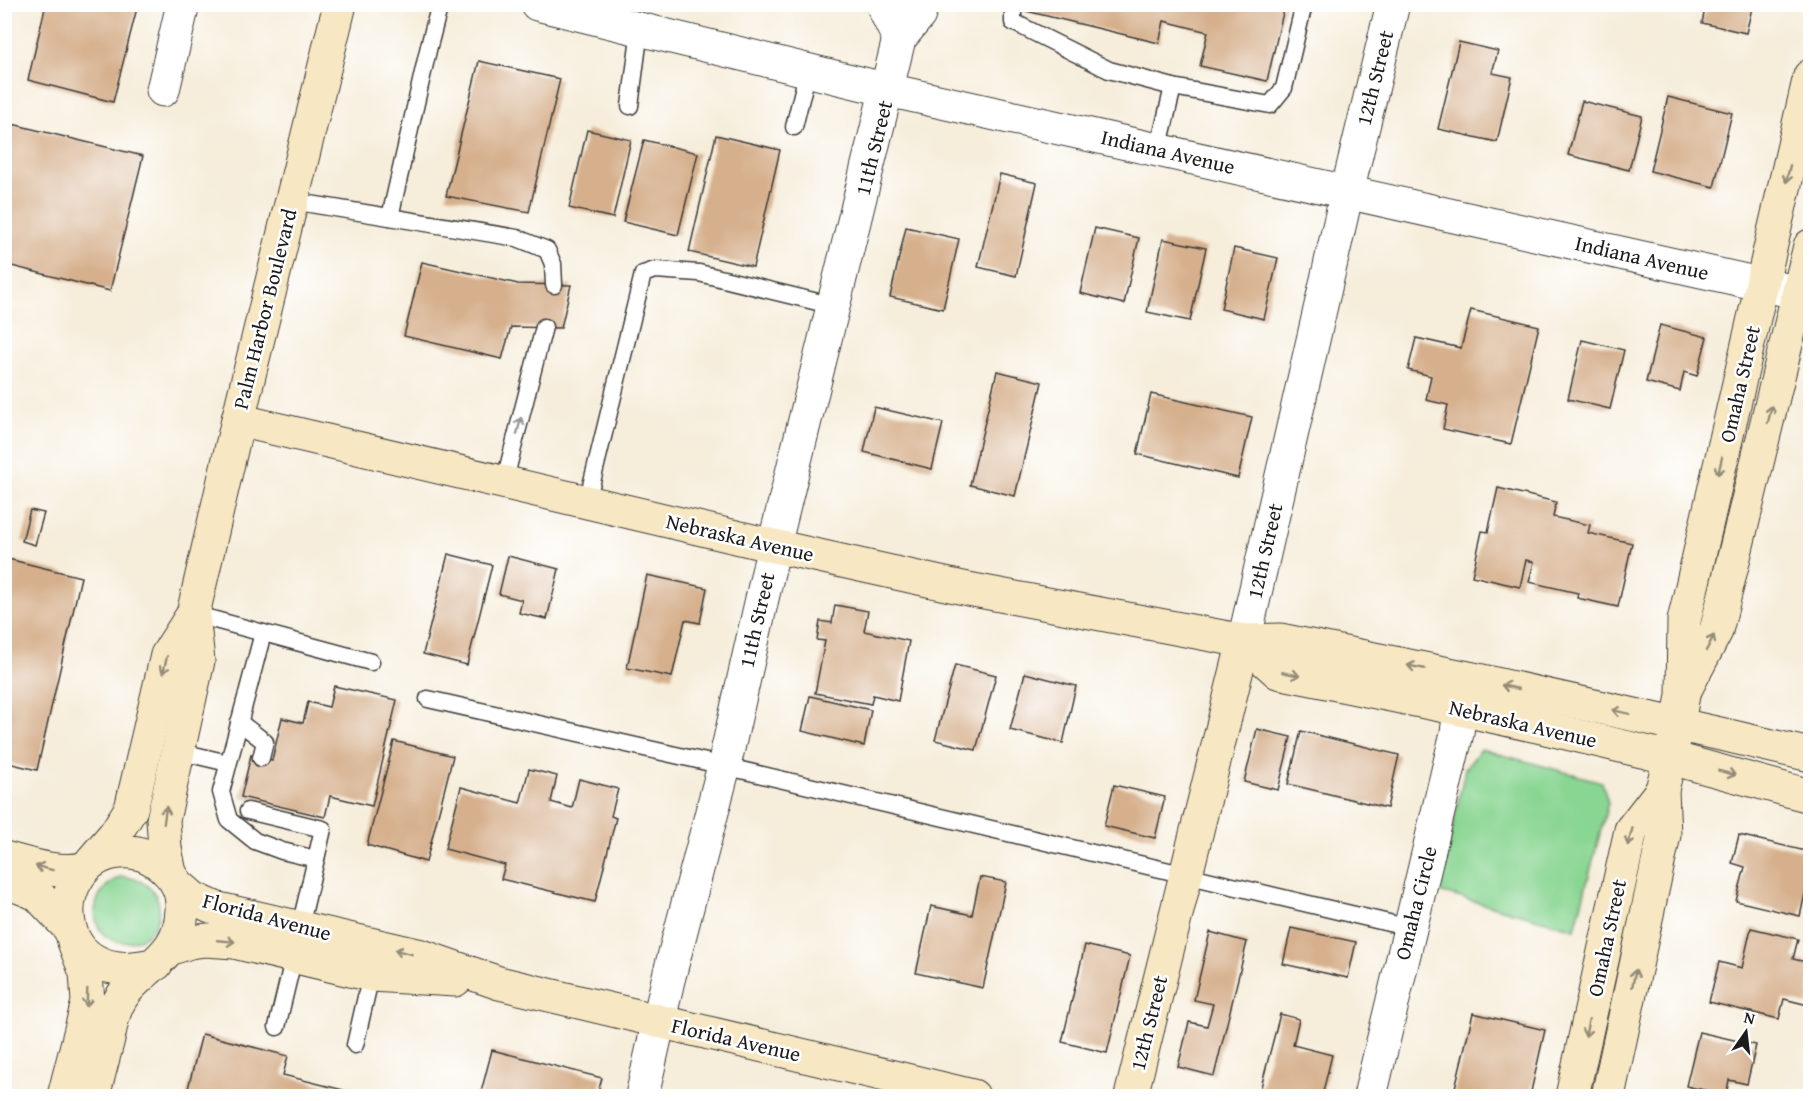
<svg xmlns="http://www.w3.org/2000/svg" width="1815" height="1101" viewBox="0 0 1815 1101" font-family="'Gentium Book Plus',serif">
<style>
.green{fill:#89d592;stroke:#527857;stroke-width:1.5}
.building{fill:#d6b08d}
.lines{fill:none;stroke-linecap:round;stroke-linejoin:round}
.lane-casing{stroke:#3d3b38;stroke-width:19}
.street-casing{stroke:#3d3b38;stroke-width:35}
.secondary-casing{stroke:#3d3b38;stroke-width:35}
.lane{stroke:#fff;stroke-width:16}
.street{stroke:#fff;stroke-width:33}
.secondary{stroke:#f7e8c3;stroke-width:33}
.oneway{stroke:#948c78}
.oneway2{stroke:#999}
.labels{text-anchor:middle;stroke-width:5;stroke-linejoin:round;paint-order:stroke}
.street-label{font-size:21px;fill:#1c1c1c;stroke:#fff}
</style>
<rect width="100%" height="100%" fill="#fff"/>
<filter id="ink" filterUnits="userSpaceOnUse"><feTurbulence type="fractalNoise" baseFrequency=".0167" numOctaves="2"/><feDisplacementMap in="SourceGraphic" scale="12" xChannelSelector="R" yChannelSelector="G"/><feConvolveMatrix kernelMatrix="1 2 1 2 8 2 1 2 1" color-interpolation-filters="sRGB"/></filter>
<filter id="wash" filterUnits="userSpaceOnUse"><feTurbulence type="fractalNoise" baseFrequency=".008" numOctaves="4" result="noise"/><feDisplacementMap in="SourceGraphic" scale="24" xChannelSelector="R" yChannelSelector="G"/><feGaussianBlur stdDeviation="1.35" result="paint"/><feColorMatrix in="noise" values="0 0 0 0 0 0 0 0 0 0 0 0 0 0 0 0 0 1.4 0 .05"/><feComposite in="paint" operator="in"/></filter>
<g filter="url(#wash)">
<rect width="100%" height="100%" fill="#f6edda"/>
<g class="green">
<polygon points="1481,749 1602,782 1608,803 1575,929 1439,892 1465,769"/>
<path d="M120,877C142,876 164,893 158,917C156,928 147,937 137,940C96,955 76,898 120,877Z"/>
</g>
<g id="blocks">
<g class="building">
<polygon points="46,4 138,4 113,102 28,80"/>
<polygon points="1028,4 1285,4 1267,81 1200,66 1208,32 1164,21 1159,43 1026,11"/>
<polygon points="1706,4 1753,4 1746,33 1702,23"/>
<polygon points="1459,42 1498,51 1492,73 1512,77 1497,142 1438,129"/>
<polygon points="479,61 560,79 529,212 446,196"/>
<polygon points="1668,97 1732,113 1714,187 1650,171"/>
<polygon points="1582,101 1642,116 1629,170 1568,155"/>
<polygon points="4,122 143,156 110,291 4,264"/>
<polygon points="587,130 631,140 613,218 569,208"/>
<polygon points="716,135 780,150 753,267 689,252"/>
<polygon points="644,140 698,153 678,235 623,222"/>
<polygon points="1000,174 1037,183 1016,276 978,267"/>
<polygon points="906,227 959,239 943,309 890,297"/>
<polygon points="1095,228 1139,238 1124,304 1080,293"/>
<polygon points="1163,239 1206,248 1190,321 1147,312"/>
<polygon points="1234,248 1278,258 1264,319 1221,309"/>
<polygon points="422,262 518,284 571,285 561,328 511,327 502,359 404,336"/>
<polygon points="1471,310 1539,326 1511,444 1443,429 1448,405 1426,400 1431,376 1408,370 1416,338 1461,348"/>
<polygon points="1660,325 1707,337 1697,376 1684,372 1680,391 1646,382"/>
<polygon points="1582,340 1624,350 1610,409 1568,399"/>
<polygon points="997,371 1042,382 1015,496 970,485"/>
<polygon points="1151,394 1252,417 1238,478 1137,454"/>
<polygon points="874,407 943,423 932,469 864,452"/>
<polygon points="1498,488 1556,502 1553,517 1590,525 1588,533 1632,543 1618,607 1577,598 1578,593 1529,582 1534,562 1526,560 1520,587 1472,576 1482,531 1488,532"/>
<polygon points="30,510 44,513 35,545 22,541"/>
<polygon points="448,554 492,565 467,665 423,654"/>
<polygon points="508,556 559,569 547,619 519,613 522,600 499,594"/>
<polygon points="4,558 81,577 37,770 4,762"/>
<polygon points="647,575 707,588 700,623 685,620 672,677 627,668"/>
<polygon points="835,605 868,611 864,631 909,641 898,701 873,695 871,704 815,693 825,641 817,640 820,621 832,623"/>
<polygon points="955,665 996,675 976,750 935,740"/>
<polygon points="1025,673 1076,686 1063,743 1010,730"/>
<polygon points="334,686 397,700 372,806 330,796 325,817 241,797 251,755 272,760 282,718 303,723 308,702 329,707"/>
<polygon points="810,696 871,710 864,746 802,731"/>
<polygon points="1257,729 1291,737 1278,790 1244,782"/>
<polygon points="1301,731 1399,755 1387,808 1288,784"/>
<polygon points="394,741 453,756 426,862 367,845"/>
<polygon points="529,769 557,776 551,802 572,808 579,779 618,789 611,816 616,818 595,902 501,879 505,865 445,849 461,787 520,803"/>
<polygon points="1114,785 1165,797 1155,838 1104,826"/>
<polygon points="1739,835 1810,852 1810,872 1800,916 1736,901 1745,867 1732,863"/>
<polygon points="980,877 1006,882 983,988 916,973 931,906 972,915"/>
<polygon points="1291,928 1356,942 1348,978 1283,964"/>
<polygon points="1751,928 1798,939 1793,959 1810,963 1810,992 1808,1005 1784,999 1779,1019 1709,1002 1719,962 1742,968"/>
<polygon points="1210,932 1247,942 1214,1076 1178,1067 1189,1022 1207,1026 1213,1004 1194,1000"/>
<polygon points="1085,945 1130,956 1107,1053 1062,1042"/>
<polygon points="1473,1013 1545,1030 1530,1096 1453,1096"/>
<polygon points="1280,1014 1299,1019 1293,1045 1332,1055 1322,1096 1281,1096 1260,1091"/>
<polygon points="1699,1032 1756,1045 1747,1084 1729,1080 1726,1095 1686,1086"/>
<polygon points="202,1034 288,1056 283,1075 367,1096 186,1096"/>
<polygon points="492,1050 602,1078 597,1096 480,1096"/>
</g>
</g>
</g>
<g filter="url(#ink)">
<use href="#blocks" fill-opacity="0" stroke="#3d3b38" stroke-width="1.5"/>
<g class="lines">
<g class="lane-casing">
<g id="lane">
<polyline points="1013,4 1013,22 1109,70 1173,87"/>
<polyline points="630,106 640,29"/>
<polyline points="794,127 808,70"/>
<polyline points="1158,150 1173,87 1270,105 1284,88 1304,4"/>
<polyline points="292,201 517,238 547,250 553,264 554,285"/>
<polyline points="390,217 429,46 440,4"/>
<polyline points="504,483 544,327"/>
<polyline points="587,502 643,274 655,270 699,273 834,306"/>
<polyline points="193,614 371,662"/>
<polyline points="263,633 221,792 229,820 255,841 282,851 316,859 300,927"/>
<polyline points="428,699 724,766 1410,928"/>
<polyline points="239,722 265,742 261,758"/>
<polyline points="177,751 228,763"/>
<polyline points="248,811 323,829 316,859"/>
<polyline points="277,1027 294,956"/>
<polyline points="355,1045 371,975"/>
</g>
</g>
<g class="street-casing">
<g id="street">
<polyline points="537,4 888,90 1800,293"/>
<polyline points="885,4 884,8 899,39"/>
<polyline points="163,90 183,4"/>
<polyline points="1244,641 1347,192 1393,4"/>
<polyline points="642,1096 668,980 724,766 774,546 899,39 919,15 922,4"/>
<polyline points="1370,1096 1457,733 1460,709"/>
</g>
</g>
<g class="secondary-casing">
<g id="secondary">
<polyline points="238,420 774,546 968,589 1244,641 1280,640 1473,679 1725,735 1810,755"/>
<polyline points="1244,641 1278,672 1460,709 1541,727 1671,758 1810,796"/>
<polyline points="1686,688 1716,631 1810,246"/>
<path d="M4,858C31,865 56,874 84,869"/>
<polyline points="91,862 115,834 131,809 167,655 193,614 238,420 340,4"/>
<polyline points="170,873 165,848 163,820 198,661 193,614"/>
<polyline points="4,883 20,887 37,894 70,929"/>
<polyline points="177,884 193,898 215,908 422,956 499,983 973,1096"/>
<polyline points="169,949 190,942 206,940 234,942 371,975 455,980"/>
<polyline points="64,1096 88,1002 86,973 74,942"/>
<path d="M93,1096C98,1077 103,1058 108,1039C110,1029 112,1018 116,1008C132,968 181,963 182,909C183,895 178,882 168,872C155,858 139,850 120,852C45,858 46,994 156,964"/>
<polyline points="1131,1096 1244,641"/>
<polyline points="1572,1096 1631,830 1662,790"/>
<polyline points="1608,1096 1664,835 1662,790 1678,724 1683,695 1684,621 1810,76"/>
</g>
</g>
<use href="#lane" class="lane"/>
<use href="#street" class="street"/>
<use href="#secondary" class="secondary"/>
</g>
<defs><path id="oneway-shaft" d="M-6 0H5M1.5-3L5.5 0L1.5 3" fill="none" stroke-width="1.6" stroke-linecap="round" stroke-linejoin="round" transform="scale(1.5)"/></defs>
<g class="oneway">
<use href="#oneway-shaft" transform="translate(1788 174) rotate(103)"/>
<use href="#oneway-shaft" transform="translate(1770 414) rotate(-76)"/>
<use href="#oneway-shaft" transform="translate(1720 466) rotate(103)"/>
<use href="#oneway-shaft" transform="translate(1710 643) rotate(-63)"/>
<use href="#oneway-shaft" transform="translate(165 665) rotate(103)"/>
<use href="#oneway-shaft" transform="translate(1416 667) rotate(-169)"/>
<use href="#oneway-shaft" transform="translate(1291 674) rotate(12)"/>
<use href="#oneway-shaft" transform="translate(1510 687) rotate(-167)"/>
<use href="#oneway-shaft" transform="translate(1621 712) rotate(-168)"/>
<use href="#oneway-shaft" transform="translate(1727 773) rotate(15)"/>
<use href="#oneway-shaft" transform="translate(165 815) rotate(-82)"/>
<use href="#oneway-shaft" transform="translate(1630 837) rotate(106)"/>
<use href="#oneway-shaft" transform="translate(44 868) rotate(-166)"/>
<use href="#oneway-shaft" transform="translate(226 941) rotate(5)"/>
<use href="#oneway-shaft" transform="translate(403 952) rotate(-166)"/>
<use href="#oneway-shaft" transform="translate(1634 978) rotate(-78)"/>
<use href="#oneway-shaft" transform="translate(87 998) rotate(92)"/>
<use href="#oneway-shaft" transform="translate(1587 1028) rotate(102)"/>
</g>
<use class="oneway2" href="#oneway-shaft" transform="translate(519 426) rotate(-76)"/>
</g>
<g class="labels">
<g class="street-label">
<text transform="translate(1375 78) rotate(-76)" y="7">12th Street</text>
<text transform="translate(874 148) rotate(-76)" y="7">11th Street</text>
<text transform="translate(1168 152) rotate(13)" y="7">Indiana Avenue</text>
<text transform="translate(1642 258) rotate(13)" y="7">Indiana Avenue</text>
<text transform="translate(265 309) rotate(-76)" y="7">Palm Harbor Boulevard</text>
<text transform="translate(1740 384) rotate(-77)" y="7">Omaha Street</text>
<text transform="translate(740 538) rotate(13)" y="7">Nebraska Avenue</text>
<text transform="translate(1265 551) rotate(-77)" y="7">12th Street</text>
<text transform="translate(757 620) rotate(-77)" y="7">11th Street</text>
<text transform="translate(1523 724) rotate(13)" y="7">Nebraska Avenue</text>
<text transform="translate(1416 903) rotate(-76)" y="7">Omaha Circle</text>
<text transform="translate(267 917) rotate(15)" y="7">Florida Avenue</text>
<text transform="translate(1607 938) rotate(-78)" y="7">Omaha Street</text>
<text transform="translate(1149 1023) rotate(-76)" y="7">12th Street</text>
<text transform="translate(736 1040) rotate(13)" y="7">Florida Avenue</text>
</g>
</g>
<rect width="1815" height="1101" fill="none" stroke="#fff" stroke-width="24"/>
<g transform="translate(1746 1032) rotate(14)" stroke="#ffffff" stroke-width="4.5" paint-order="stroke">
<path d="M0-4.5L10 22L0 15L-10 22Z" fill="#1c1c1c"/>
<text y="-9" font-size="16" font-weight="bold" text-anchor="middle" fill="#1c1c1c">N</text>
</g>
</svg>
